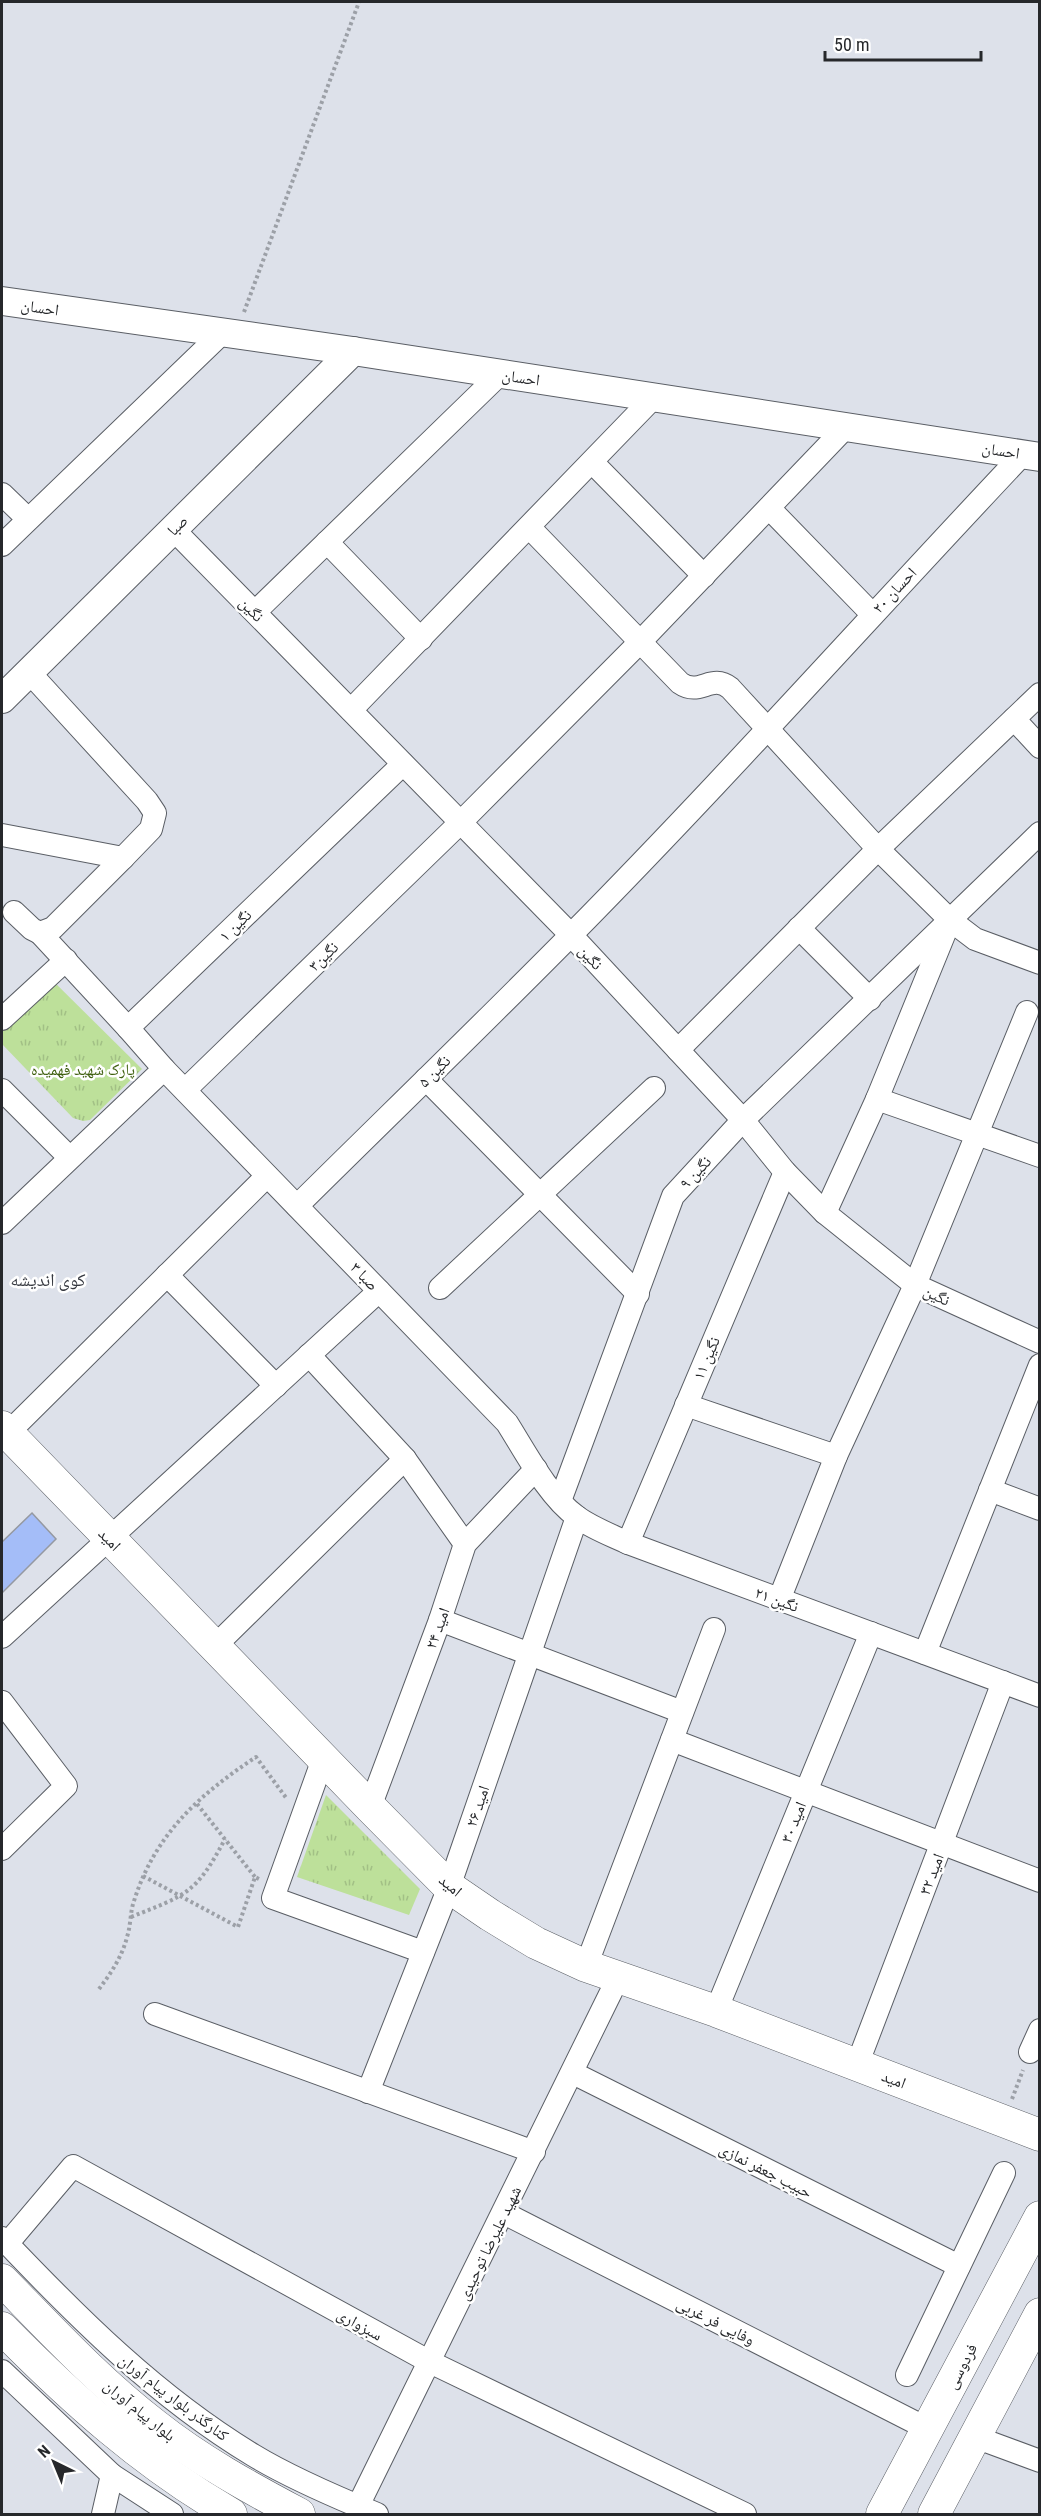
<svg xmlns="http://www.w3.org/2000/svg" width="1041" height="2516" viewBox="0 0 1041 2516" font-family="'Roboto Condensed','Noto Naskh Arabic',sans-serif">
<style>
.park{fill:url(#park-tufts)}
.building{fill:#a4bdf8;stroke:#9599a1;stroke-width:1.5}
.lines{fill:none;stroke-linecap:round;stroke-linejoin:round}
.minor-casing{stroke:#5a5e65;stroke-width:24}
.tertiary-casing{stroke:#5a5e65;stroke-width:30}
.secondary-casing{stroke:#5a5e65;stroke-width:33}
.path{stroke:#9ca0a7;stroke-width:4;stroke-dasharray:3 3;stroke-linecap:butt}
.minor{stroke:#fff;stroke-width:22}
.tertiary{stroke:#fff;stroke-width:28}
.secondary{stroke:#fff;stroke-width:32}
.labels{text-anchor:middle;stroke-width:5;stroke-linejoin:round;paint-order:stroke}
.street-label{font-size:16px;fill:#26282b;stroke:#fff}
.park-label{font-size:16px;fill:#3f600f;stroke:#fff}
.neighbourhood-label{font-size:18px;fill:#363940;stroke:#fff}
</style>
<defs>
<pattern id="park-tufts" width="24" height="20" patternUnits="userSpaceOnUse" patternTransform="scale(1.5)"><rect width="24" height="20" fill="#bde09a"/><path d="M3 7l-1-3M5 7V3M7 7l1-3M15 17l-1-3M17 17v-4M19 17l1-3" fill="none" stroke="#a2c085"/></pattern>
</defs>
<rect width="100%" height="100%" fill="#dde1ea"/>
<g class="park">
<polygon points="43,971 142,1069 90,1120 83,1121 73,1118 2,1044 2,1011"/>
<polygon points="326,1795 420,1889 409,1915 297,1877"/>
</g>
<polygon class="building" points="32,1513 56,1539 2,1593 2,1542"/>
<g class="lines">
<g class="minor-casing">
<g id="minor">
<polyline points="592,462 704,576"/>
<polyline points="2,494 28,519"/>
<polyline points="769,508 872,614"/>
<path d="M529,527L680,683C700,697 711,673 730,688L878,849L950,920L975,939L1040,963"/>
<polyline points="173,529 571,935 743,1120 785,1172 825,1213 915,1285 1040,1342"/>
<polyline points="327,542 421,639"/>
<polyline points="2,545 221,334"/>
<polyline points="255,612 500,374"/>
<polyline points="351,710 654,397"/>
<polyline points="1014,719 1040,747"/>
<path d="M403,764L128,1028L164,1069L507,1423C526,1453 548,1496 577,1517C592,1528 611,1535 628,1543L1040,1696"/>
<polyline points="2,835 123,858 151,829 155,813 147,801 29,672"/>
<polyline points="14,912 32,929 40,933 53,928 123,858"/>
<polyline points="799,928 870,999"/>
<polyline points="40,933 128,1028"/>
<polyline points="2,1019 66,960"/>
<polyline points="678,1050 878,849 1040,694"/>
<polyline points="426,1079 638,1294"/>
<polyline points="2,1090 69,1157"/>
<polyline points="185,1090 461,822 640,642 846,427"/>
<polyline points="877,1099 1040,1156"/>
<path d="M297,1206C388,1116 480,1027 570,936C725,779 872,614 1024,453"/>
<polyline points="825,1213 877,1099 946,930"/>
<polyline points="2,1223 164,1069"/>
<polyline points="167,1275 276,1386"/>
<polyline points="440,1288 654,1088"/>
<polyline points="309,1355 405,1459 465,1544"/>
<polyline points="686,1405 836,1456"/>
<polyline points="8,1433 267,1176"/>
<polyline points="990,1490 1040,1509"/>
<polyline points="560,1501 673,1196 743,1120 1040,833"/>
<polyline points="628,1543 785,1172"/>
<polyline points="779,1600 836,1456 915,1285 1027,1012"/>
<polyline points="440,1620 682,1712"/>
<polyline points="2,1637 379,1291"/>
<polyline points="214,1647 405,1459"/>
<polyline points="925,1653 1040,1365"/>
<polyline points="2,1702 66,1786 2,1849"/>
<polyline points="672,1740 1040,1881"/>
<polyline points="323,1759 273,1898 423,1952"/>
<polyline points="370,1807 440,1620 465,1544 536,1469"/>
<polyline points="586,1966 714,1629"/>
<polyline points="716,2011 871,1633"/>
<polyline points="155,2014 534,2152"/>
<polyline points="1030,2052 1040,2030"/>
<polyline points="857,2065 1003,1682"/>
<polyline points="573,2073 959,2266"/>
<polyline points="368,2092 449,1887 577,1517"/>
<polyline points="504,2213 928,2429"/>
<path d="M2,2238C78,2318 157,2397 253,2455C289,2477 338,2498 377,2514"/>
<polyline points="7,2244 73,2166 430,2362 745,2514"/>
<polyline points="2,2371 112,2475 172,2514"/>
<polyline points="907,2375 1004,2173"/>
<polyline points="975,2437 1040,2461"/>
<polyline points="358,2506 618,1978"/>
<polyline points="103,2514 112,2475"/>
</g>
</g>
<g class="tertiary-casing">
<g id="tertiary">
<polyline points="2,301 353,351 1040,457"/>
<polyline points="2,699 353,351"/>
</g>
</g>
<g class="secondary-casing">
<g id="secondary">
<polyline points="2,1427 370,1807 449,1887 490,1915 536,1943 586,1966 716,2011 1040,2135"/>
<path d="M2,2280C51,2330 99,2382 155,2425C199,2460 250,2488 299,2514"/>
<path d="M2,2328C72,2399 144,2464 231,2514"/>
<polyline points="882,2514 1040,2217"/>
<polyline points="934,2514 1040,2314"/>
</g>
</g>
<g class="path">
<polyline points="244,312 359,2"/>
<polyline points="197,1804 255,1877"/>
<polyline points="143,1876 238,1927 255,1877 259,1879"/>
<path d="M131,1917C186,1895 196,1894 225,1839"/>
<path d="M99,1989C111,1973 122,1957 127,1937C131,1925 130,1912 134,1901C155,1834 200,1794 256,1757L287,1799"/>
<polyline points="1012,2099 1023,2070"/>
</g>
<use href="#minor" class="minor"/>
<use href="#tertiary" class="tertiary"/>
<use href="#secondary" class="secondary"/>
</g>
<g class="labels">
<g class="street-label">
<text transform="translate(40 307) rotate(8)" y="6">احسان</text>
<text transform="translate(521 377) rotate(8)" y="6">احسان</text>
<text transform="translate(1001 450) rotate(9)" y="6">احسان</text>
<text transform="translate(177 525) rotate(-45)" y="6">صبا</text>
<text transform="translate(894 590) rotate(-47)" y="6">احسان ۲۰</text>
<text transform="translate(252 609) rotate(46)" y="6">نگین</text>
<text transform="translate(235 925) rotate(-44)" y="6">نگین ۱</text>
<text transform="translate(323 956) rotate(-44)" y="6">نگین۳</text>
<text transform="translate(591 957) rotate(47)" y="6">نگین</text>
<text transform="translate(434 1071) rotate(-45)" y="6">نگین ۵</text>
<text transform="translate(695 1172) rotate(-47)" y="6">نگین ۹</text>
<text transform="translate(365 1276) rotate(46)" y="6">صبا ۳</text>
<text transform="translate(937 1295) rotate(25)" y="6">نگین</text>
<text transform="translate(706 1358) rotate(-67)" y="6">نگین ۱۱</text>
<text transform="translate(110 1539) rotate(46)" y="6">امید</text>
<text transform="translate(777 1599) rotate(20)" y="6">نگین ۲۱</text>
<text transform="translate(437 1628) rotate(-70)" y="6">امید ۲۴</text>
<text transform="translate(477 1806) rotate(-71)" y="6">امید ۲۶</text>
<text transform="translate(793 1822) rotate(-68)" y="6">امید ۳۰</text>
<text transform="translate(931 1874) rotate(-69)" y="6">امید ۳۲</text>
<text transform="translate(451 1885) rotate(40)" y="6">امید</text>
<text transform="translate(894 2079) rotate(21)" y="6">امید</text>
<text transform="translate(766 2170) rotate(27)" y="6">حبیب جعفر نمازی</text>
<text transform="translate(489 2243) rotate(-64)" y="6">شهید علیرضا توحیدی</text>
<text transform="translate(716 2321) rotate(27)" y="6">وفایی فر غربی</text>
<text transform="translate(360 2324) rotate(29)" y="6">سبزواری</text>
<text transform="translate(961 2366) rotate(-62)" y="6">فردوسی</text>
<text transform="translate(174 2397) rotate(37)" y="6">کنارگذر بلوار پیام آوران</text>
<text transform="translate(140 2410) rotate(39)" y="6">بلوار پیام آوران</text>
</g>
<g class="park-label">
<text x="83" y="1075">پارک شهید فهمیده</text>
</g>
<g class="neighbourhood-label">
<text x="48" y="1286">کوی اندیشه</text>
</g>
</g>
<rect width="1041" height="2516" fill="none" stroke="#26282b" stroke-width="6"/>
<g transform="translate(54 2462) rotate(317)" stroke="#ffffff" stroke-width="4.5" paint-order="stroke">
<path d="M0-4.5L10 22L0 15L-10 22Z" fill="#26282b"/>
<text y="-9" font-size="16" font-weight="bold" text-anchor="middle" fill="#26282b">N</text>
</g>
<path d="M825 51v9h156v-9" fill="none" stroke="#26282b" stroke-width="3"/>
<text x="834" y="51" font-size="18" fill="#26282b" stroke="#ffffff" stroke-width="4.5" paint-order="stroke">50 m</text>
</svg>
